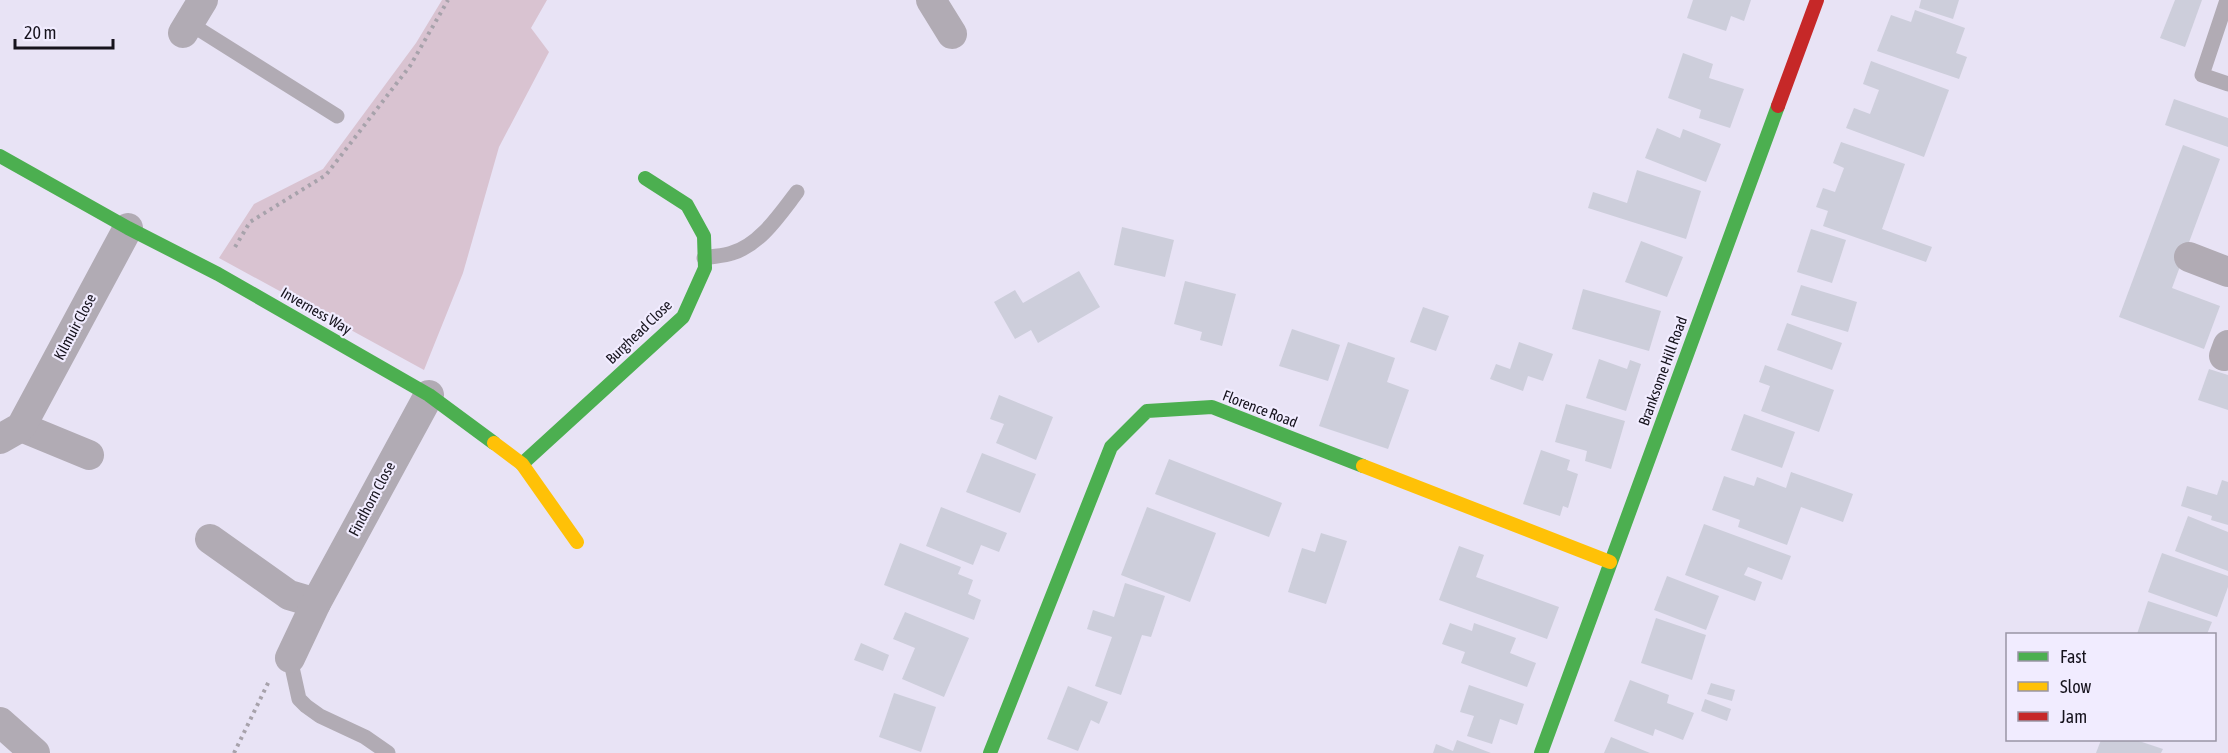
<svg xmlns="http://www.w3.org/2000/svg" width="2228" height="753" viewBox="0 0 2228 753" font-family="'Asap Condensed',sans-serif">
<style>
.green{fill:#d9c3d1}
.building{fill:#cdcedb}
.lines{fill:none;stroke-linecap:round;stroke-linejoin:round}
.path{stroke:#a7a2ab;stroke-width:4;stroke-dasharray:3 4.5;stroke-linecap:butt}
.lane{stroke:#b1abb4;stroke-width:15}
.street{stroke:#b1abb4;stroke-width:30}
.fast{stroke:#4caf50;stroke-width:14}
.slow{stroke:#ffc107;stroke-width:14}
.jam{stroke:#c62828;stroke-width:14}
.labels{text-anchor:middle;stroke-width:4.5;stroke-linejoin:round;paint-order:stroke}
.street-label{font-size:15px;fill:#16131d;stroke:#f1ecff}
</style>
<rect width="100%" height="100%" fill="#e8e3f5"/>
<polygon class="green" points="442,0 547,0 531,28 549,52 499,147 463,273 424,370 219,258 254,204 323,169 416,43"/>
<g class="building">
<polygon points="1693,0 1751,0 1744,21 1731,16 1726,31 1687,18"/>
<polygon points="1921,0 1959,0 1953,19 1919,8"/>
<polygon points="2175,0 2202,0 2185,47 2160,38"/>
<polygon points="1915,10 1965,28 1956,53 1967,57 1959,79 1877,51 1891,15 1911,22"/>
<polygon points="1683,53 1713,64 1709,78 1744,89 1730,128 1699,118 1701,110 1668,98"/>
<polygon points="1871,61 1949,90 1924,157 1846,128 1854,108 1870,114 1879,90 1863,84"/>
<polygon points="2174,99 2228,118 2228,147 2165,125"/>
<polygon points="1657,128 1680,138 1683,129 1721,144 1706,182 1645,158"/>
<polygon points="1841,142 1905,164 1882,229 1932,247 1926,262 1823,226 1828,211 1816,207 1823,188 1835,192 1844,168 1833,163"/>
<polygon points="2183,145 2220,159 2172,288 2220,306 2204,349 2119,317"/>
<polygon points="1637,170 1701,191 1686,239 1588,208 1593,192 1627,203"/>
<polygon points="1122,227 1174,240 1165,277 1114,265"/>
<polygon points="1811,229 1846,240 1832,283 1797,272"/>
<polygon points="1641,241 1683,257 1667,297 1625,282"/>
<polygon points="1079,271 1100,307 1038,343 1031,330 1015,339 994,302 1015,290 1023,303"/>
<polygon points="1185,281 1236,294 1222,346 1200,340 1202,332 1174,324"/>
<polygon points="1801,285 1857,302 1848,332 1791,315"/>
<polygon points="1583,289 1661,311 1649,351 1572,329"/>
<polygon points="1423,307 1449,316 1436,351 1410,342"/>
<polygon points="1787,323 1842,343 1832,370 1777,350"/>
<polygon points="1292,329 1340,345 1328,381 1279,366"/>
<polygon points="1348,342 1395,358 1387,382 1409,390 1388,449 1319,426"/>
<polygon points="1519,342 1553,354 1543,381 1528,376 1523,391 1490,379 1496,364 1510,369"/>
<polygon points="1599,359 1627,369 1630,360 1641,364 1626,411 1586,398"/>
<polygon points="1765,365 1834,390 1819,432 1761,411 1770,386 1759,382"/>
<polygon points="2209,369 2228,375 2228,410 2198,400"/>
<polygon points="999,395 1053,417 1036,460 996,443 1004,424 990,419"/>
<polygon points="1566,404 1625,421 1611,469 1585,461 1587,451 1555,442"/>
<polygon points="1744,414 1795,432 1782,468 1731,450"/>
<polygon points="1541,450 1570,460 1567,470 1578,474 1568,508 1563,506 1560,516 1523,504"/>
<polygon points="982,453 1036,474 1020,513 966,492"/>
<polygon points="1169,459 1282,503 1269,537 1155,494"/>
<polygon points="1791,472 1853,494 1843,522 1801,507 1787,545 1738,527 1740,520 1712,510 1724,476 1754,486 1757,477 1786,488"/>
<polygon points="2222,480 2228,482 2228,525 2211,520 2212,516 2181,506 2187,486 2217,495"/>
<polygon points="941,507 1007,533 999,552 981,545 973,565 926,546"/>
<polygon points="1147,507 1216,533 1190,602 1121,575"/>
<polygon points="2188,516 2228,532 2228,571 2175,551"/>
<polygon points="1704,524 1791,556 1782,580 1748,567 1744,575 1762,582 1755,601 1685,575"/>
<polygon points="1321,533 1347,541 1326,604 1288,592 1302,548 1315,552"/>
<polygon points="900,543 961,567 958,574 973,580 968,594 981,600 974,620 884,585"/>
<polygon points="1459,546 1484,555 1476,577 1559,607 1547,639 1439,600"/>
<polygon points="2162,553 2228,576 2228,587 2217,617 2148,592"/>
<polygon points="1667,576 1719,596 1706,630 1654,610"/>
<polygon points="1125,583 1165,596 1151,637 1142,635 1121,695 1095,686 1112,637 1087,629 1093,610 1114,617"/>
<polygon points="2148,601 2212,622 2207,634 2137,634"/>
<polygon points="905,612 969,638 944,697 902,679 915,648 893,639"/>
<polygon points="1656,618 1706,635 1692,680 1641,663"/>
<polygon points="1450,623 1472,631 1474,623 1516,638 1510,653 1536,663 1527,687 1461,663 1465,652 1442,644"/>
<polygon points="861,643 889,655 883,671 854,660"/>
<polygon points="1630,680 1669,695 1667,703 1694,713 1683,740 1655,729 1653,736 1614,721"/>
<polygon points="1711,683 1735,690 1732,701 1707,694"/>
<polygon points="1469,685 1524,704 1517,725 1500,719 1492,744 1467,736 1474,716 1460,712"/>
<polygon points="1068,686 1108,702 1099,724 1091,720 1078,751 1047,739"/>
<polygon points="894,693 936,707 921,752 879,737"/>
<polygon points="1705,699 1731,709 1727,721 1701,711"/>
<polygon points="1611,737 1650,753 1604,753"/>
<polygon points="1457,740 1491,753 1433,753 1436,744 1453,751"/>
<polygon points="2101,740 2136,740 2163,749 2161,753 2096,753"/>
</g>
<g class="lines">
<g class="path">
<polyline points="235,247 250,222 326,175 410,66 448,0"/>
<polyline points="234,753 269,681"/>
</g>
<g class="lane">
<polyline points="2227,0 2202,75 2228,84"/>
<polyline points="189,23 337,116"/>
<path d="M704,258C713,256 724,256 732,253C760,245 780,214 797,192"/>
<polyline points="290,658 299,699 306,706 320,716 365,737 388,753"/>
</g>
<g class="street">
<polyline points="931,0 952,34"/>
<polyline points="183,33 203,0"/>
<polyline points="2189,257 2228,272"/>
<polyline points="2224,356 2228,345"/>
<polyline points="21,427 89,455"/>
<polyline points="0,439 21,427 128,228"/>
<polyline points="210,539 289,595 316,603"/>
<polyline points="290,658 316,603 429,395"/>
<polyline points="0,722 35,753"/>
</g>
<g class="fast">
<polyline points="0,156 128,228 218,274 429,395 494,443"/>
<polyline points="522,464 683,317 705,268 704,236 687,205 645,178"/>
<polyline points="990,753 1111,447 1147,411 1212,407 1363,466"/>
<polyline points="1541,753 1778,106"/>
</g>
<g class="slow">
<polyline points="494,443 522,464 577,542"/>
<polyline points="1363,466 1610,562"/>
</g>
<polyline class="jam" points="1778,106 1817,0"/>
</g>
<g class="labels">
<g class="street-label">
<text transform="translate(316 311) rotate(30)" y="5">Inverness Way</text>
<text transform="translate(75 327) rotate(-62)" y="5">Kilmuir Close</text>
<text transform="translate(639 332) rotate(-44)" y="5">Burghead Close</text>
<text transform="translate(1663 371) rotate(-70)" y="5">Branksome Hill Road</text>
<text transform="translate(1260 409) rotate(21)" y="5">Florence Road</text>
<text transform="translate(372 499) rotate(-62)" y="5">Findhorn Close</text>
</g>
</g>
<rect x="2006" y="633" width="210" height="108" fill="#f1ecff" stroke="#9995a5" stroke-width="1.5"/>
<rect x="2018" y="652" width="30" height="9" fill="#4caf50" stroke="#9995a5" stroke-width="1.5"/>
<text x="2060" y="663" font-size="18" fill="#16131d">Fast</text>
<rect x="2018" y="682" width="30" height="9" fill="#ffc107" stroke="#9995a5" stroke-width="1.5"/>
<text x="2060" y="693" font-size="18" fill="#16131d">Slow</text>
<rect x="2018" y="712" width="30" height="9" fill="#c62828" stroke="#9995a5" stroke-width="1.5"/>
<text x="2060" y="723" font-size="18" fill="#16131d">Jam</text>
<path d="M15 39v9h98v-9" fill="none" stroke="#16131d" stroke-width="3"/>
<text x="24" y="39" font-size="18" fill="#16131d" stroke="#f1ecff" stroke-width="4.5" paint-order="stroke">20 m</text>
</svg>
